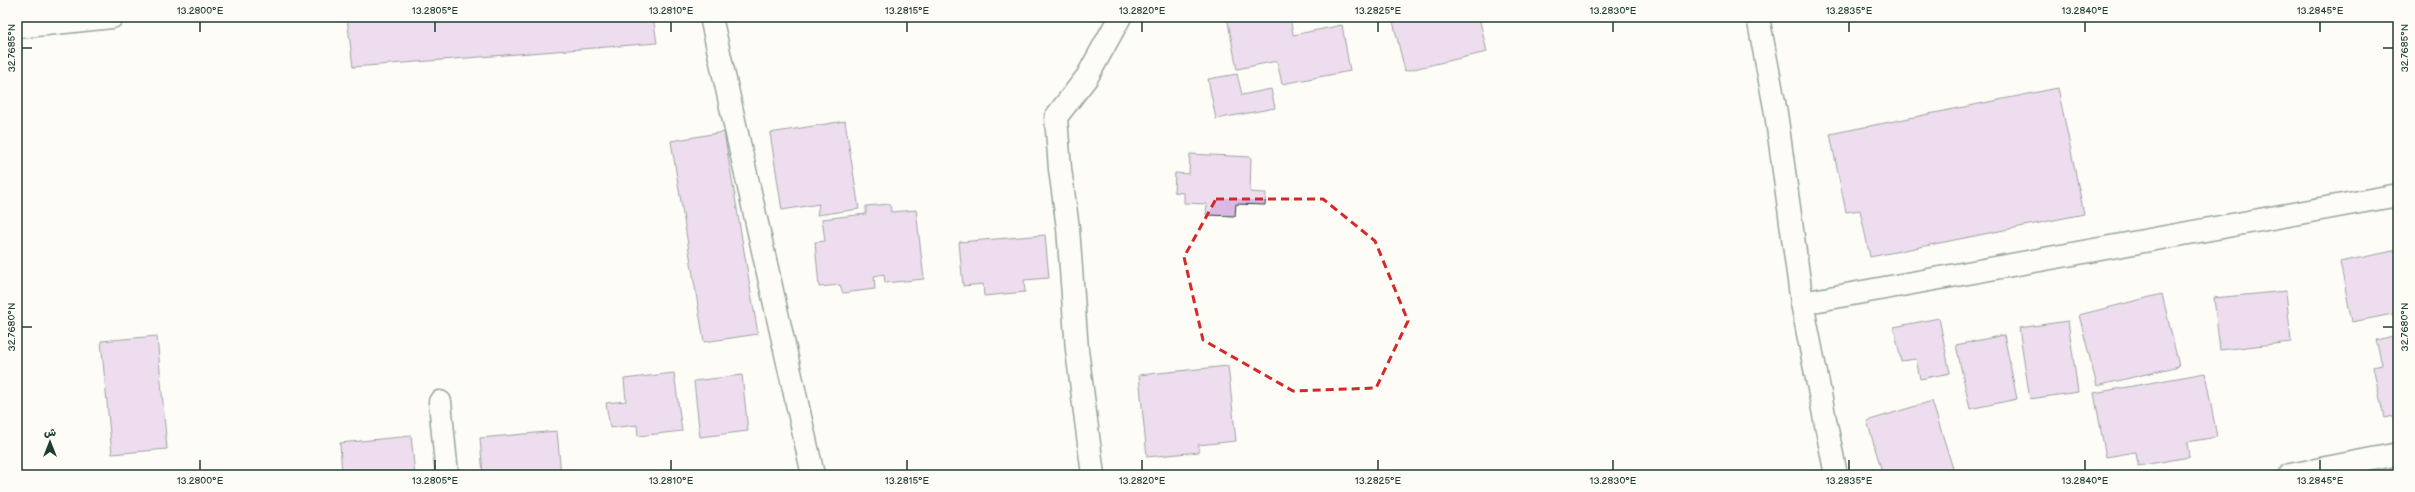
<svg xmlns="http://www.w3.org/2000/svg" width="2415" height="492" viewBox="0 0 2415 492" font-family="'Balsamiq Sans','Playpen Sans Arabic',sans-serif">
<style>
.building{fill:#dcb9e4;stroke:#1f3d34}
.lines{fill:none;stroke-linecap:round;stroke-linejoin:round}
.minor-casing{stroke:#1f3d34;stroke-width:25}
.minor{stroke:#fdfcf7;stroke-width:22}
.marked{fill:none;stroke:#d62828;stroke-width:3;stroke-dasharray:8 5;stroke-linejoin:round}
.ticks{fill:none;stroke:#1f3d34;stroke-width:1.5}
.neatline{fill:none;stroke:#1f3d34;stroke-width:1.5}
.ticks-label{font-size:10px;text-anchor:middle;fill:#1f3d34}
</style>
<rect width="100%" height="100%" fill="#fdfcf7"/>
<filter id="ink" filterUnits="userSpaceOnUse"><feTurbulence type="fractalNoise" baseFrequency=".025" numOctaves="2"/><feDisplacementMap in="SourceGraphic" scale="8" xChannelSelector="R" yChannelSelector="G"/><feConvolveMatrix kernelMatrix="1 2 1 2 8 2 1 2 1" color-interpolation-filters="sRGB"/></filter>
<g filter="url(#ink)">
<g class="building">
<polygon points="347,17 653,17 657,43 353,67"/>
<polygon points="1227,17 1290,17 1293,35 1342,25 1350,71 1282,84 1277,61 1237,69"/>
<polygon points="1392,17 1479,17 1487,52 1405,71"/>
<polygon points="1237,74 1242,95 1271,89 1275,108 1216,119 1208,79"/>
<polygon points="2058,88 2084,214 1870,257 1860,210 1846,212 1830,134"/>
<polygon points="845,121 859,209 817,215 819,204 782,210 770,133"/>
<polygon points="724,132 758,334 704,342 671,141"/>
<polygon points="1190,154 1251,157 1250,192 1266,193 1265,205 1236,204 1235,216 1206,215 1207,204 1184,203 1184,193 1174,192 1175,173 1189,174"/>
<polygon points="890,204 891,212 916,210 924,279 885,283 884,274 874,276 875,289 843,293 840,285 819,287 815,242 825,241 822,219 866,214 866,206"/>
<polygon points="1045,235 1049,278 1024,280 1025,292 984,296 983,284 963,286 959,242"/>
<polygon points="2398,250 2398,313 2352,322 2340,262"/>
<polygon points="2286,291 2291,342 2220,350 2214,298"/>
<polygon points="2162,294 2179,366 2097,386 2079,315"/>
<polygon points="1939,318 1950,373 1920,379 1916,359 1901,361 1894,327"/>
<polygon points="2068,321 2078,392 2030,399 2019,328"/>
<polygon points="2004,335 2017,399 1970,409 1956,345"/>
<polygon points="2398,335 2398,415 2384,418 2373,366 2382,364 2376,340"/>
<polygon points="157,336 167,449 112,454 101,341"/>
<polygon points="1228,366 1236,441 1198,445 1199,452 1147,457 1139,375"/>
<polygon points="674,373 682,431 638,436 637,425 610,428 606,403 626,401 624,379"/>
<polygon points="2205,373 2217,437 2187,442 2189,457 2138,466 2136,452 2106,457 2094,393"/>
<polygon points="742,375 748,431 700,437 694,381"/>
<polygon points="1932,401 1955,475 1883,475 1867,421"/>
<polygon points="557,431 561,475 483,475 480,438"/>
<polygon points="411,436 415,475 342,475 340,443"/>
</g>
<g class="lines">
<g class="minor-casing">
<g id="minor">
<polyline points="711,17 813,475"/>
<polyline points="1758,17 1776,113 1802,303 1836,475"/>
<polyline points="17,27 112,17"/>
<polyline points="1802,303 2398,195"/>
<polyline points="440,402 447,475"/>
<polyline points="1093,475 1077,350 1068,228 1060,169 1056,117 1087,77 1120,17"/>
<polyline points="2290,475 2398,454"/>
</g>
</g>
<use href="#minor" class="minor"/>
</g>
</g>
<path d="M0 0H2415V492H0ZM1216,199H1323L1375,241L1408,321L1376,388L1293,391L1203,340L1184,257Z" fill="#fdfcf7" fill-opacity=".55" fill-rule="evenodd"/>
<path class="marked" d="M1216,199H1323L1375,241L1408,321L1376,388L1293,391L1203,340L1184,257Z"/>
<path class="ticks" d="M200,22V32M435,22V32M671,22V32M907,22V32M1142,22V32M1378,22V32M1613,22V32M1849,22V32M2085,22V32M2320,22V32M22,48H32M2383,48H2393M22,327H32M2383,327H2393M200,460V470M435,460V470M671,460V470M907,460V470M1142,460V470M1378,460V470M1613,460V470M1849,460V470M2085,460V470M2320,460V470"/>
<rect width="2415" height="492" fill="none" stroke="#fdfcf7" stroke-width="44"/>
<g transform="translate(50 442)" stroke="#fdfcf7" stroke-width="3" paint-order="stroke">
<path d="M0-3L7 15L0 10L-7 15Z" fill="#1f3d34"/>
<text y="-6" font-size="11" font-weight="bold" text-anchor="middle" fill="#1f3d34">ش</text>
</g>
<rect x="22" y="22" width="2371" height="448" class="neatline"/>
<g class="ticks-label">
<text x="200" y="14">13.2800°E</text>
<text x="435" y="14">13.2805°E</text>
<text x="671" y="14">13.2810°E</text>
<text x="907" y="14">13.2815°E</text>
<text x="1142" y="14">13.2820°E</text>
<text x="1378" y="14">13.2825°E</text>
<text x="1613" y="14">13.2830°E</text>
<text x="1849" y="14">13.2835°E</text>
<text x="2085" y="14">13.2840°E</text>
<text x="2320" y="14">13.2845°E</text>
<text transform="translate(11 48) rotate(-90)" y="4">32.7685°N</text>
<text transform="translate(2404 48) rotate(-90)" y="4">32.7685°N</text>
<text transform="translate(11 327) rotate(-90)" y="4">32.7680°N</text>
<text transform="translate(2404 327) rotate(-90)" y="4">32.7680°N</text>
<text x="200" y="484">13.2800°E</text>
<text x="435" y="484">13.2805°E</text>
<text x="671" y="484">13.2810°E</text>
<text x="907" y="484">13.2815°E</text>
<text x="1142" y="484">13.2820°E</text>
<text x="1378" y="484">13.2825°E</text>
<text x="1613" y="484">13.2830°E</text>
<text x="1849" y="484">13.2835°E</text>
<text x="2085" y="484">13.2840°E</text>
<text x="2320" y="484">13.2845°E</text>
</g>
</svg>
